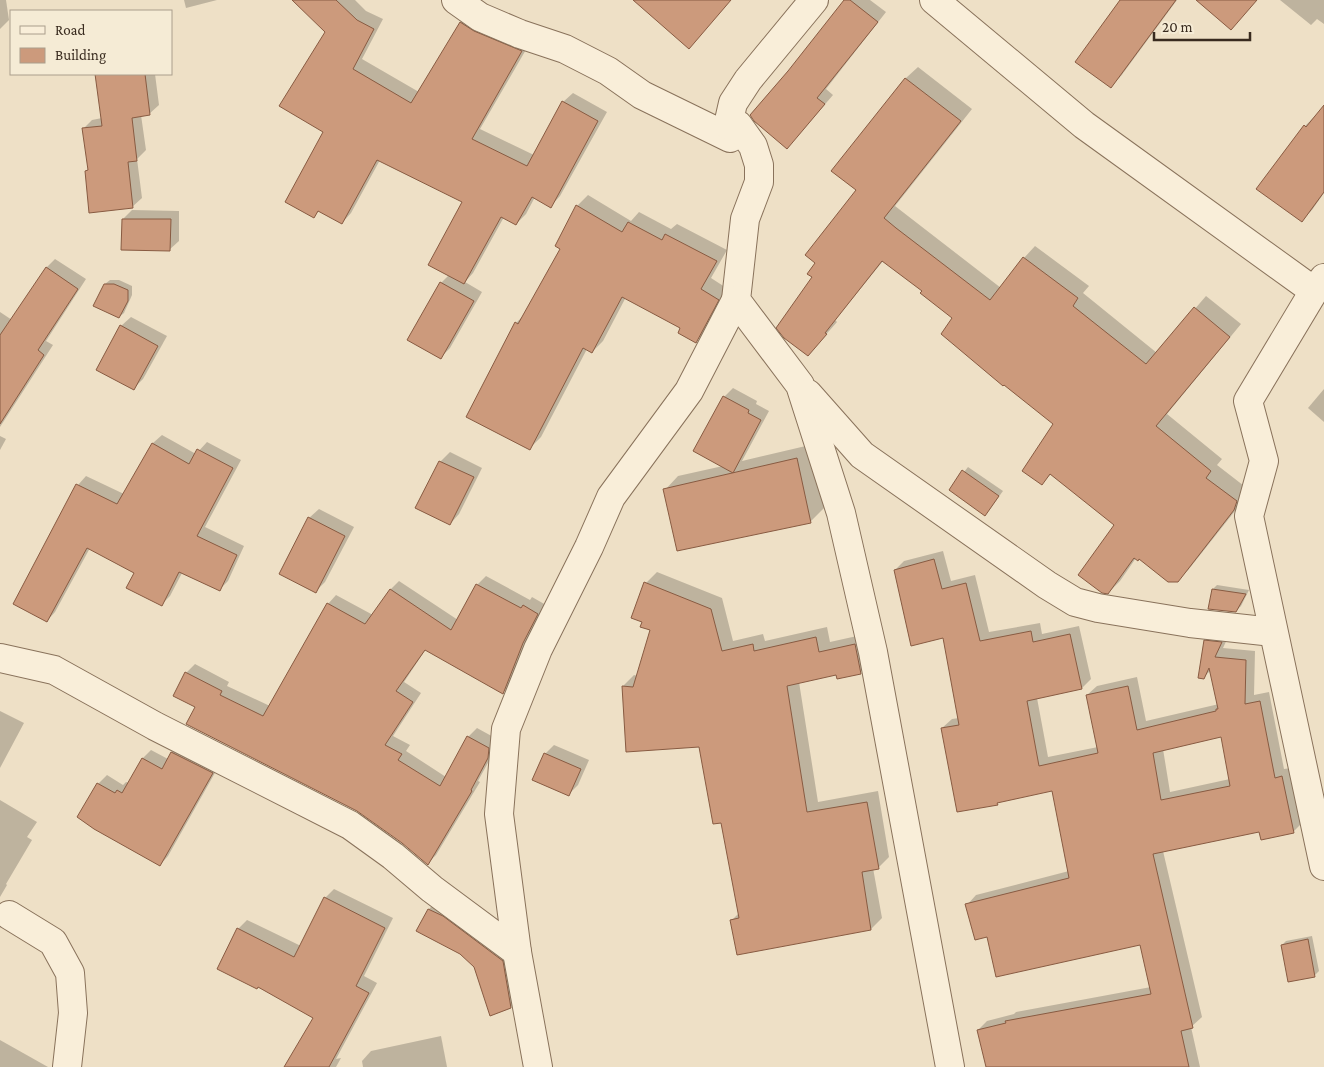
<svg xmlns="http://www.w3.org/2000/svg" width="1324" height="1067" viewBox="0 0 1324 1067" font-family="'Crimson Pro',serif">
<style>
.shadow{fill:#0003;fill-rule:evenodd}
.building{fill:#cc9a7c;stroke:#885b42;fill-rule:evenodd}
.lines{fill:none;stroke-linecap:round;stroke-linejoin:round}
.minor-casing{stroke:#89725b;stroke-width:30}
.minor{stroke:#f9eed9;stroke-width:28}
</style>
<rect width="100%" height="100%" fill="#eee0c6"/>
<g class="shadow">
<polygon points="0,0 6,0 9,20 0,29"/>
<polygon points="184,0 217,0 186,8"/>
<polygon points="314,0 355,0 366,11 383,19 362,59 419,92 461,22 470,13 531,41 480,129 534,155 563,102 573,93 607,112 560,196 551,206 535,197 526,214 516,224 504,217 473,273 465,282 482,292 450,348 441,357 441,283 449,275 464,201 380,160 351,213 342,223 319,211 314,216 325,131 327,32"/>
<polygon points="846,0 870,0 886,12 826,89 833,95 796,138 789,72"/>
<polygon points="1122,0 1177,0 1121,76 1111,86"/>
<polygon points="1280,0 1324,0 1324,24 1317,19 1311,25"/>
<polygon points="918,67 972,109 895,206 1001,288 1024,258 1035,246 1089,286 1083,293 1157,353 1206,296 1241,324 1167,414 1222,459 1217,465 1248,489 1246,497 1189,569 1177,581 1139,558 1136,558 1120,581 1108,593 1116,525 1051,474 1042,483 1055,423 954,318 923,291 883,261 835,320 837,322 808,355 814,277 817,263 858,190 833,171 906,78"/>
<polygon points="97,74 155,74 159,105 149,114 141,115 146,150 137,159 142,198 132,207 86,171 89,169 83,129 92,120 102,118"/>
<polygon points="1324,107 1324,193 1312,210 1302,220 1305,126 1315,116 1316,117"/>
<polygon points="588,195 631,221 639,212 671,229 677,224 727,250 711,278 728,289 707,330 696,341 682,327 626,297 603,341 592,352 587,349 541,437 530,448 516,323 525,314 562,249 577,206"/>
<polygon points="132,210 179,211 179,241 169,250 123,219"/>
<polygon points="55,259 86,279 46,341 53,345 0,427 0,312 12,320 46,268"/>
<polygon points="110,280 119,280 132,286 132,295 124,313 119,317 105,284"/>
<polygon points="131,317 167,336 143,379 133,389 121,326"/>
<polygon points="733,388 757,401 756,404 769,411 742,461 810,445 824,508 810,522 665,490 678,476 723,466 724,397"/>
<polygon points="1324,389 1324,422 1308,408"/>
<polygon points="162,435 196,454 207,442 241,460 205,527 244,546 228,581 219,590 182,573 170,596 162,604 136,572 90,548 55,612 47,621 14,604 78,485 86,476 124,494 153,443"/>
<polygon points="0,436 6,439 0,450"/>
<polygon points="450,452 482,468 459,514 450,524 417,508 440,462"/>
<polygon points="968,467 1003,491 989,510 950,490"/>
<polygon points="319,509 354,527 325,582 316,591 309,518"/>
<path d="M943,551L951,581L975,575L989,632L1040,623L1042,634L1079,626L1091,679L1082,688L1037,698L1048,757L1098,747L1087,695L1097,686L1137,677L1146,721L1219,704L1211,670L1203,678L1205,641L1214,631L1230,633L1223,648L1255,651L1254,695L1269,692L1284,769L1291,768L1302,823L1293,832L1260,830L1163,851L1202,1017L1191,1027L1200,1067H987L978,1030L987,1021L1014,1014L1016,1012L1151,987L1141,943L988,936L967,905L976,895L1069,871L1053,789L999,801L997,803L942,728L952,719L959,718L944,637L895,570L904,561ZM1222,735L1230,779L1170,792L1163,749Z"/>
<polygon points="657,572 722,598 733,641 763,634 765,641 827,627 830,642 866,634 871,661 860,672 837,674 799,682 818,802 878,791 889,857 878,868 873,868 882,918 871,929 732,920 739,913 722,821 700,746 628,751 623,686 634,675 638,676 652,630 643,621 646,583"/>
<polygon points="486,576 530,600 532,597 546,605 512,684 503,692 426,649 404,682 421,693 393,736 410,745 406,751 446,777 468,737 477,728 497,739 496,748 478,781 480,782 436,855 428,863 403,842 358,810 197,707 186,673 195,664 229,682 227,686 270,706 328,604 336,595 373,615 391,589 399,581 458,620 477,585"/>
<polygon points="1217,585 1249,590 1241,606 1236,611 1213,589"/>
<polygon points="0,711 24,723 0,768"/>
<polygon points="181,744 220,764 168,856 160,865 98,784 107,775 123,785 126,782 129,783 143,758 151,750 168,759 172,752"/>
<polygon points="554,745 589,760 578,785 569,794 545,754"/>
<polygon points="0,800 37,822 27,837 32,840 6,884 7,885 0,897"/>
<polygon points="334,889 393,918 364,976 377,983 336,1059 341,1058 336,1067 286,1067 315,1018 238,929 247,920 301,946 325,898"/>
<polygon points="437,901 510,953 519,999 511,1007 475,966 461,953 418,930 429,909"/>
<polygon points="1312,936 1319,971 1315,975 1289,981 1282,945 1286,941"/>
<polygon points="441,1036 447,1067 363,1067 362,1061 371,1051"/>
<polygon points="0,1040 48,1067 0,1067"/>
</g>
<g class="building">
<polygon points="292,0 336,0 357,20 374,29 353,69 411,103 460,22 474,31 522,51 472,139 527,166 562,101 598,121 551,208 532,197 516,225 501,217 464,284 428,265 462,202 377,160 342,224 318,211 314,218 285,202 323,132 279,106 325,32"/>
<polygon points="633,0 731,0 689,49"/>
<polygon points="844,0 850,0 878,22 817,98 825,104 787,149 754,121 750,115 788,71"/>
<polygon points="1120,0 1176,0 1111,88 1075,62"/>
<polygon points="1196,0 1257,0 1231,30"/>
<polygon points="95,74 145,74 150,115 132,118 137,161 128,162 133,208 89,213 85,171 88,170 82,128 102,126"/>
<polygon points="905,78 961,121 884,218 896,228 990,300 1023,257 1078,298 1073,306 1146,364 1194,307 1230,337 1156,426 1211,471 1206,478 1237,501 1234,510 1178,582 1168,582 1139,559 1138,561 1134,558 1108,594 1102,593 1078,575 1114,525 1050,474 1042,485 1022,471 1053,424 1004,385 1003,386 941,334 952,318 920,293 922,291 882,261 825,333 827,334 808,356 784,338 776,328 812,277 807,274 815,263 805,255 856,190 831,171"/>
<polygon points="1324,105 1324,192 1302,222 1256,189 1304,125 1306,127"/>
<polygon points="576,205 622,232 628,222 662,240 665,234 717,261 701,289 719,300 696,343 678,333 680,328 622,297 592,353 583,348 530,450 466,417 515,322 518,324 560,249 555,246"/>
<polygon points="122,219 171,219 170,251 121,250"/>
<polygon points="46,267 78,289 38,350 44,355 0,424 0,335"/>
<polygon points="440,282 474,301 441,359 407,340"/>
<polygon points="104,284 114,284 128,290 128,301 119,318 93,306"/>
<polygon points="120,325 158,346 134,390 96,370"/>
<polygon points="723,396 749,410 748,413 761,420 733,473 693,451"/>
<polygon points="152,443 189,464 197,449 233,468 197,536 237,555 220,591 179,572 162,606 126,588 134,573 87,548 47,622 13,604 76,484 117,504"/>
<polygon points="797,458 811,523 677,551 663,489"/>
<polygon points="439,461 474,477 450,525 415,508"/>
<polygon points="962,470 999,496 985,516 949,490"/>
<polygon points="308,517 345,536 316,593 279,574"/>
<path d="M934,559L942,589L966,583L980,641L1031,631L1033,642L1070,634L1082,689L1027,701L1039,766L1098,753L1086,695L1128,686L1137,730L1216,711V709H1218L1209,668L1204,679L1198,678L1204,640L1222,642L1215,657L1246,660L1245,704L1260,701L1275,778L1282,776L1294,833L1261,840L1259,832L1153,854L1193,1028L1181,1031L1189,1067H986L977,1030L1006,1023L1005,1021L1151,994L1140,945L996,977L987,937L975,940L965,904L1069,878L1052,791L997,803L998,805L957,812L941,728L959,725L943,638L911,646L894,570ZM1221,737L1230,786L1161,800L1153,753Z"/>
<polygon points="644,582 711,609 722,651 753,644 754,651 816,637 819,652 855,644 861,674 837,679 836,675 787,686 807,812 867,802 879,869 862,872 871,930 737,955 730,920 739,918 721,823 713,824 699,747 626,752 622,686 633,687 650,630 640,627 642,622 631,618"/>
<polygon points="476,584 521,608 523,605 538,614 523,643 503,694 425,650 396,691 413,702 385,745 402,754 398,760 440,786 467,736 489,748 488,758 471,790 472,791 428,865 402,843 357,811 186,724 195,707 173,696 185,672 222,691 220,695 263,716 327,603 365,624 390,589 451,630"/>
<polygon points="1212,589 1246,594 1236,612 1208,609"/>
<polygon points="171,752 213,773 160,866 94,829 77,817 97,783 115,793 117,790 122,793 142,758 162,769"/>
<polygon points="544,753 581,769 569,796 532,780"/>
<polygon points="324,897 385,928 356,986 369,993 329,1067 284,1067 313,1018 258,987 257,989 217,969 237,928 294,957"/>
<polygon points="428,909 443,916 503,961 511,1008 490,1016 474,967 460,954 416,931"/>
<polygon points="1308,939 1315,977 1288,982 1281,945"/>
</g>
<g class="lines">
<g class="minor-casing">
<g id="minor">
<polyline points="456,0 480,17 520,34 565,49 608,71 642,95 730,138 728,125"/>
<polyline points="814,0 748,80 733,103 728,125 738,125 753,146 759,165 759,182 745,219 736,300 800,385 841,513 873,652 950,1067"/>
<polyline points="934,0 1084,125 1314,291"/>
<polyline points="1324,278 1314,291 1248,401 1264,461 1249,516 1324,866"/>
<polyline points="808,394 862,455 1047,585 1075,602 1098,608 1190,623 1273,632"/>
<polyline points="0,658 54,670 155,726 350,825 393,856 432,889 517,952"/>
<polyline points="9,915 53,942 70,973 73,1013 67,1067"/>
<polyline points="538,1067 517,952 499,814 506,729 538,649 589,547 611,497 689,391 736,300"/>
</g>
</g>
<use href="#minor" class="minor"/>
</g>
<rect x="10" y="10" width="162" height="65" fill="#f5ebd5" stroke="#aa9e8c"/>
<rect x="20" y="26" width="25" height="8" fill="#f9eed9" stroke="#aa9e8c"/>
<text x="55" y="35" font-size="15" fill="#392b1f">Road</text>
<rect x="20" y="48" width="25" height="15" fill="#cc9a7c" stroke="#aa9e8c"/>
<text x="55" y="60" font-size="15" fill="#392b1f">Building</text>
<path d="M1154 32v8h96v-8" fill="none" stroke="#392b1f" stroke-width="2.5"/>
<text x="1162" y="32" font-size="15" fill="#392b1f" stroke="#f5ebd5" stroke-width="4" paint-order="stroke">20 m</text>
</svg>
